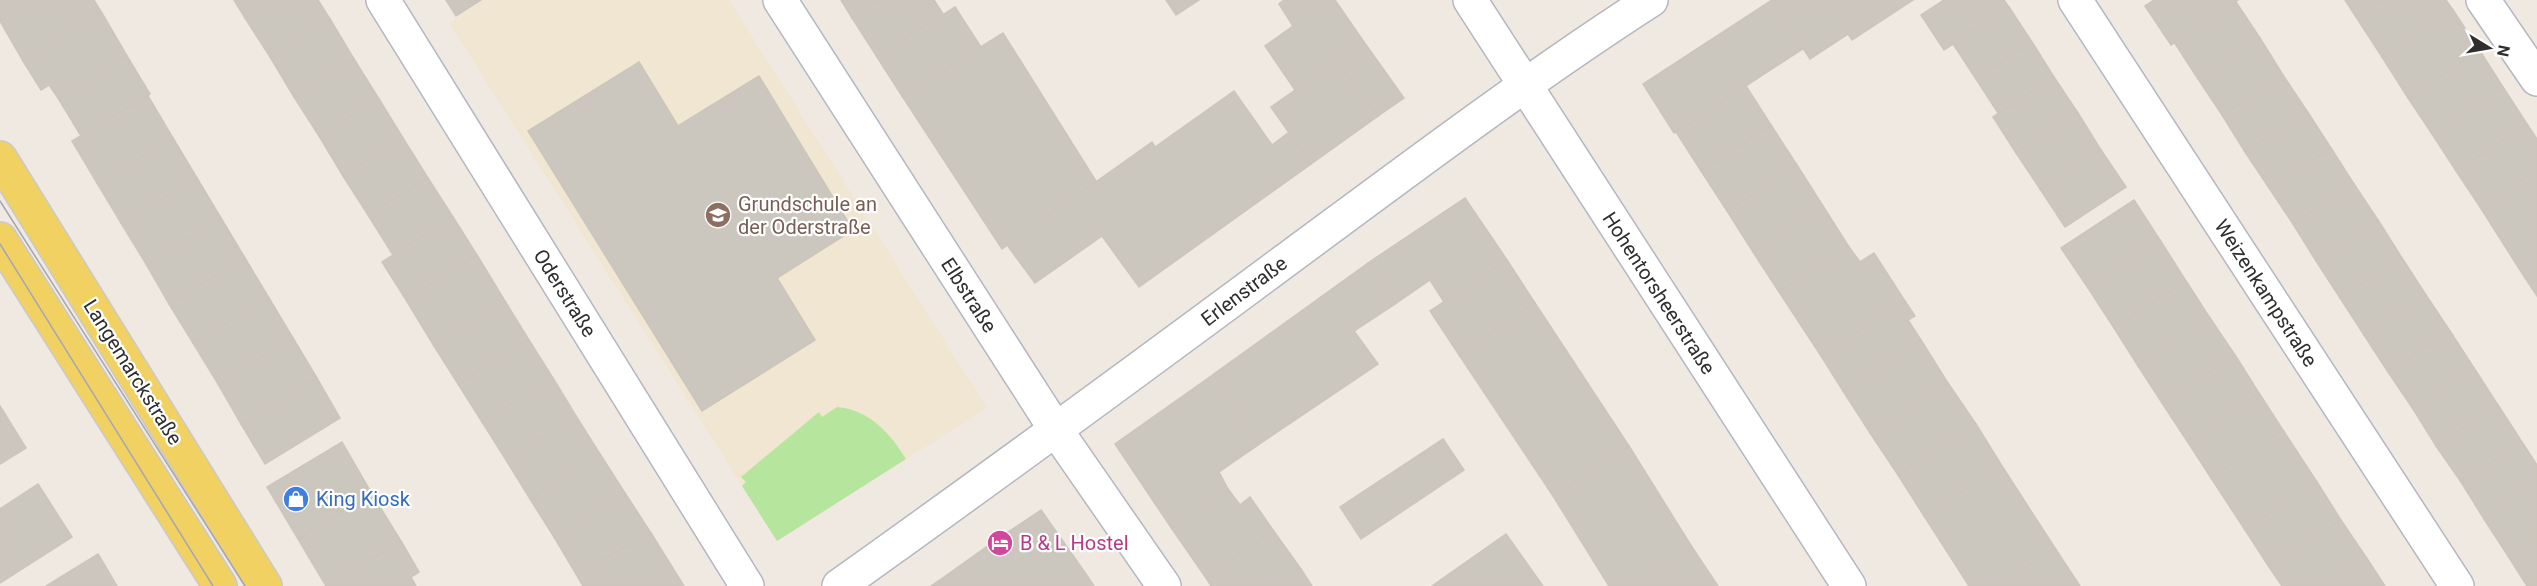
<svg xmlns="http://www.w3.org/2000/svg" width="2537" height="586" viewBox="0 0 2537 586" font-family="Roboto,sans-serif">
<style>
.education{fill:#f0e6d1}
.green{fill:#b6e59e}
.building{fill:#cbc7bf;stroke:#cbc5ba;stroke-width:1.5}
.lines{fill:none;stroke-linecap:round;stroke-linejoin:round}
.minor-casing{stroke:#b4b7c1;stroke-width:36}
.major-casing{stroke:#c9c9c9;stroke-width:36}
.minor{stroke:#fff;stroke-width:33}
.major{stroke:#f2d163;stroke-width:33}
.tram{stroke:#a3a6b8;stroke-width:1.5}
.labels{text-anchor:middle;stroke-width:4.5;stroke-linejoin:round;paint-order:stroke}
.education-label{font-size:20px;fill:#785e54;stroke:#fff;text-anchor:start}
.street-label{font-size:20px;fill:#2e2e2e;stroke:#fff}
.shop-label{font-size:20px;fill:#366cbe;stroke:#fff;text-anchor:start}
.hotel-label{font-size:20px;fill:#b23c85;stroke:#fff;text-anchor:start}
</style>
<rect width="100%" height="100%" fill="#efe9e1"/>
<polygon class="education" points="485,0 729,0 987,408 777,541 449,23"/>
<path class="green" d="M837,407C870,410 890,433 906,459L777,541L742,486L746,482L741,477L819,412L822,417Z"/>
<g class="building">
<polygon points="0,0 35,0 0,21"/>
<polygon points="35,0 94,0 102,13 23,61 0,21"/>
<polygon points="234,0 273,0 245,18"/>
<polygon points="273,0 318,0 330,19 270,57 245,18"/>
<polygon points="446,0 481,0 456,16"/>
<polygon points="841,0 880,0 852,18"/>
<polygon points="880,0 934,0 943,14 877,57 852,18"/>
<polygon points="1166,0 1199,0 1176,15"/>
<polygon points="1284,0 1335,0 1364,42 1295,90 1265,46 1293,26 1279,4"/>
<polygon points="1772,0 1804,48 1674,133 1643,84"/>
<polygon points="1772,0 1826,0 1848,34 1810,59"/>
<polygon points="1826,0 1913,0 1852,40"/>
<polygon points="1944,0 2004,0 2009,7 1944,50 1921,15"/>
<polygon points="2154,0 2238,0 2171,45 2145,6"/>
<polygon points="2345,0 2382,0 2356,17"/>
<polygon points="2382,0 2446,0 2453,10 2382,57 2356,17"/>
<polygon points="2236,2 2260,38 2198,79 2174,42"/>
<polygon points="955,7 981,47 902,96 877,57"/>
<polygon points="2009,7 2032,42 1976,79 1953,44"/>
<polygon points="2453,10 2480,51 2408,98 2382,57"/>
<polygon points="102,13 127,56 58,98 49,85 41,90 23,61"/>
<polygon points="330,19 354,59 294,97 270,57"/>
<polygon points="1003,33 1096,181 1002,249 902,96"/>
<polygon points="2260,38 2283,75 2222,115 2198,79"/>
<polygon points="1364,42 1404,98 1378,116 1337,61"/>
<polygon points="2032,42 2054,77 1998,113 1976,79"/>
<polygon points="2480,51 2503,87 2432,134 2408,98"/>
<polygon points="127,56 150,94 81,136 58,98"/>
<polygon points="354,59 379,99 319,136 294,97"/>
<polygon points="1337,61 1378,116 1311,164 1271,107"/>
<polygon points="639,62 678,126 759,76 853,230 777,278 815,340 702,411 528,131"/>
<polygon points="2283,75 2307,111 2245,152 2222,115"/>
<polygon points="2054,77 2078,113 2016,153 1993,117"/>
<polygon points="1746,86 1771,125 1701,171 1676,132"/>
<polygon points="2503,87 2527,124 2456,171 2432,134"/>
<polygon points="1234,91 1272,145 1288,133 1311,164 1139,287 1102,236 1035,283 1007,245 1152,142 1155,147"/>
<polygon points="148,96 173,138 97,183 72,141"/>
<polygon points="379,99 403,138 343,176 319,136"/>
<polygon points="2307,111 2331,148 2269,188 2245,152"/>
<polygon points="2078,113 2101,150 2040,189 2016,153"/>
<polygon points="2527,124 2537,139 2537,170 2480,207 2456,171"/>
<polygon points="1771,125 1797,165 1727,211 1701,171"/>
<polygon points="173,138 197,178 121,223 97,183"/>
<polygon points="403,138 428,178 368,215 343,176"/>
<polygon points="2331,148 2354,184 2293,224 2269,188"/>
<polygon points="2101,150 2126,187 2065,227 2040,189"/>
<polygon points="1797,165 1823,206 1753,252 1727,211"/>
<polygon points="2537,170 2537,270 2525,278 2480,207"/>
<polygon points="197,178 221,218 146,264 121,223"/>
<polygon points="428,178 453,217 393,255 368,215"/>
<polygon points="2354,184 2378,220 2316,261 2293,224"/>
<polygon points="1465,198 1507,260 1444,302 1430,280 1395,304 1368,263"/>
<polygon points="2134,200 2160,240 2088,288 2061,248"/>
<polygon points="1823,206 1849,247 1779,292 1753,252"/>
<polygon points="453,217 477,255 406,300 382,262"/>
<polygon points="221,218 245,258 169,304 146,264"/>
<polygon points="2378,220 2402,258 2340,298 2316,261"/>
<polygon points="2160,240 2186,281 2114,328 2088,288"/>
<polygon points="1849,247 1860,262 1874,253 1905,301 1821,356 1779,292"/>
<polygon points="477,255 505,301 434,346 406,300"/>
<polygon points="245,258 269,298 193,343 169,304"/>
<polygon points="2402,258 2426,295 2364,335 2340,298"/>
<polygon points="1507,260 1535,303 1459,355 1430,311"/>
<polygon points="1368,263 1395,304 1354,331 1378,364 1258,445 1214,374"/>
<polygon points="2537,270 2537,296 2525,278"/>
<polygon points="2186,281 2210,318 2138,366 2114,328"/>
<polygon points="2426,295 2450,331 2388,372 2364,335"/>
<polygon points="269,298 293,338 218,384 193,343"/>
<polygon points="505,301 529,340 458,384 434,346"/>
<polygon points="1905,301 1915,316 1908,320 1921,340 1843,391 1821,356"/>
<polygon points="1535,303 1629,446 1553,496 1459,355"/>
<polygon points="2210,318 2235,355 2162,403 2138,366"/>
<polygon points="2450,331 2474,368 2413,409 2388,372"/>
<polygon points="293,338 317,378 241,424 218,384"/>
<polygon points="529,340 553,378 482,422 458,384"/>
<polygon points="1921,340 1948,383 1870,433 1843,391"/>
<polygon points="2235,355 2259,393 2187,441 2162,403"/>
<polygon points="2474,368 2498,405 2436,446 2413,409"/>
<polygon points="1214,374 1258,445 1219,472 1228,489 1172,529 1115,444"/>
<polygon points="317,378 340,418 265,464 241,424"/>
<polygon points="553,378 576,416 506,460 482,422"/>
<polygon points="1948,383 1976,424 1898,475 1870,433"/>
<polygon points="2259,393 2283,430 2211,478 2187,441"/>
<polygon points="2498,405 2522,442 2461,482 2436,446"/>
<polygon points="0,406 26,448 0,464"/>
<polygon points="576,416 600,454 530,499 506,460"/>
<polygon points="1976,424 2002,466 1924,516 1898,475"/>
<polygon points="2283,430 2317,482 2245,530 2211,478"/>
<polygon points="1443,439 1464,470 1361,539 1340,507"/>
<polygon points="342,442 372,494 298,539 267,487"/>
<polygon points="2522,442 2537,465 2537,485 2484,519 2461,482"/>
<polygon points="1629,446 1692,547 1634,586 1609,586 1553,496"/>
<polygon points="600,454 625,493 554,537 530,499"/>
<polygon points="2002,466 2055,548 1997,586 1969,586 1924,516"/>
<polygon points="2317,482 2341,520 2269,567 2245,530"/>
<polygon points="38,484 72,537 0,583 0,509"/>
<polygon points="2537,485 2537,538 2508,556 2484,519"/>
<polygon points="1228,489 1240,505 1250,497 1273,530 1206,578 1172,529"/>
<polygon points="625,493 651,533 576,574 554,537"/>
<polygon points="372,494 401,541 326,586 298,539"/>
<polygon points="1041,510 1086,574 1094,586 1018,586 989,545"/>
<polygon points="2341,520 2366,557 2321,586 2282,586 2269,567"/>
<polygon points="1273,530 1301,569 1276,586 1211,586 1206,578"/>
<polygon points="651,533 684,586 583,586 576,574"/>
<polygon points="1506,534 1543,586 1432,586"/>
<polygon points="2537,538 2537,586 2527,586 2508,556"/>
<polygon points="401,541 419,572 411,577 416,586 326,586"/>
<polygon points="989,545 1018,586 954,586 947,575"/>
<polygon points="1692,547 1718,586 1634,586"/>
<polygon points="2055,548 2080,586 1997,586"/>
<polygon points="98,554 117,586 46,586"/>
<polygon points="2366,557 2385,586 2321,586"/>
<polygon points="1301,569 1312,586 1276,586"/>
<polygon points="947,575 954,586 931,586"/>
</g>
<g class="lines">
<g class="minor-casing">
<g id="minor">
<polyline points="383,0 747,586"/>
<polyline points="780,0 1056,430 1164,586"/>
<polyline points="1470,0 1849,586"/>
<polyline points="2075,0 2457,586"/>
<polyline points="2483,0 2537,79"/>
<path d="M839,586C988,480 1135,372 1282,263C1404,173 1524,82 1651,0"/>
</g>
</g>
<g class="major-casing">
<g id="major">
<polyline points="0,158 265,586"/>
<polyline points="0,239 220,586"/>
</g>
</g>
<use href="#minor" class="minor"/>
<use href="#major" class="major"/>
<g class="tram">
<polyline points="0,201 245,586"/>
<polyline points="0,244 213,586"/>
</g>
</g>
<defs>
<g id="school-disc" transform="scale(1.35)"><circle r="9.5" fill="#8d6e63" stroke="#fff"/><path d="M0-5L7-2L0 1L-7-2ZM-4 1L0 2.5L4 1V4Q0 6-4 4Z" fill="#fff"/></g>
<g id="shop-disc" transform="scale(1.35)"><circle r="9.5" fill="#3f7fe0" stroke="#fff"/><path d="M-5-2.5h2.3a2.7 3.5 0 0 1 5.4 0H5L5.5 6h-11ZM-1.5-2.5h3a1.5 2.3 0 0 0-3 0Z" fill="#fff"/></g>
<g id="hotel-disc" transform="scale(1.35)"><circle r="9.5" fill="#d1479c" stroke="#fff"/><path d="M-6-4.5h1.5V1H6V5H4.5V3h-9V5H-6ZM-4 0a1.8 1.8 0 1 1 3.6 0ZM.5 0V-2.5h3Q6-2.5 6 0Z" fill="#fff"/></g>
</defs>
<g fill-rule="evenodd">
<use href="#school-disc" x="718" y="215"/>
<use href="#shop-disc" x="296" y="499"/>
<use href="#hotel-disc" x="1000" y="543"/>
</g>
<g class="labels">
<g class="education-label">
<text x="738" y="211">Grundschule an<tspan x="738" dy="23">der Oderstraße</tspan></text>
</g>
<g class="street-label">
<text transform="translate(1244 291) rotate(-37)" y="7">Erlenstraße</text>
<text transform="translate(565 293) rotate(58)" y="7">Oderstraße</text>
<text transform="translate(1659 293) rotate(57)" y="7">Hohentorsheerstraße</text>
<text transform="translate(2266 293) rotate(57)" y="7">Weizenkampstraße</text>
<text transform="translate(969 295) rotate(57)" y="7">Elbstraße</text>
<text transform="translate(133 372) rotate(58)" y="7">Langemarckstraße</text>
</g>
<g class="shop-label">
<text x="316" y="506">King Kiosk</text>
</g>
<g class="hotel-label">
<text x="1020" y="550">B &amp; L Hostel</text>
</g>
</g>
<g transform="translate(2489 48) rotate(101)" stroke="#ffffff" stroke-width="4.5" paint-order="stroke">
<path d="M0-4.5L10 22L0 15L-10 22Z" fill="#2e2e2e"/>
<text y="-9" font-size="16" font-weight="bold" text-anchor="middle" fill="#2e2e2e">N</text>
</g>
</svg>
